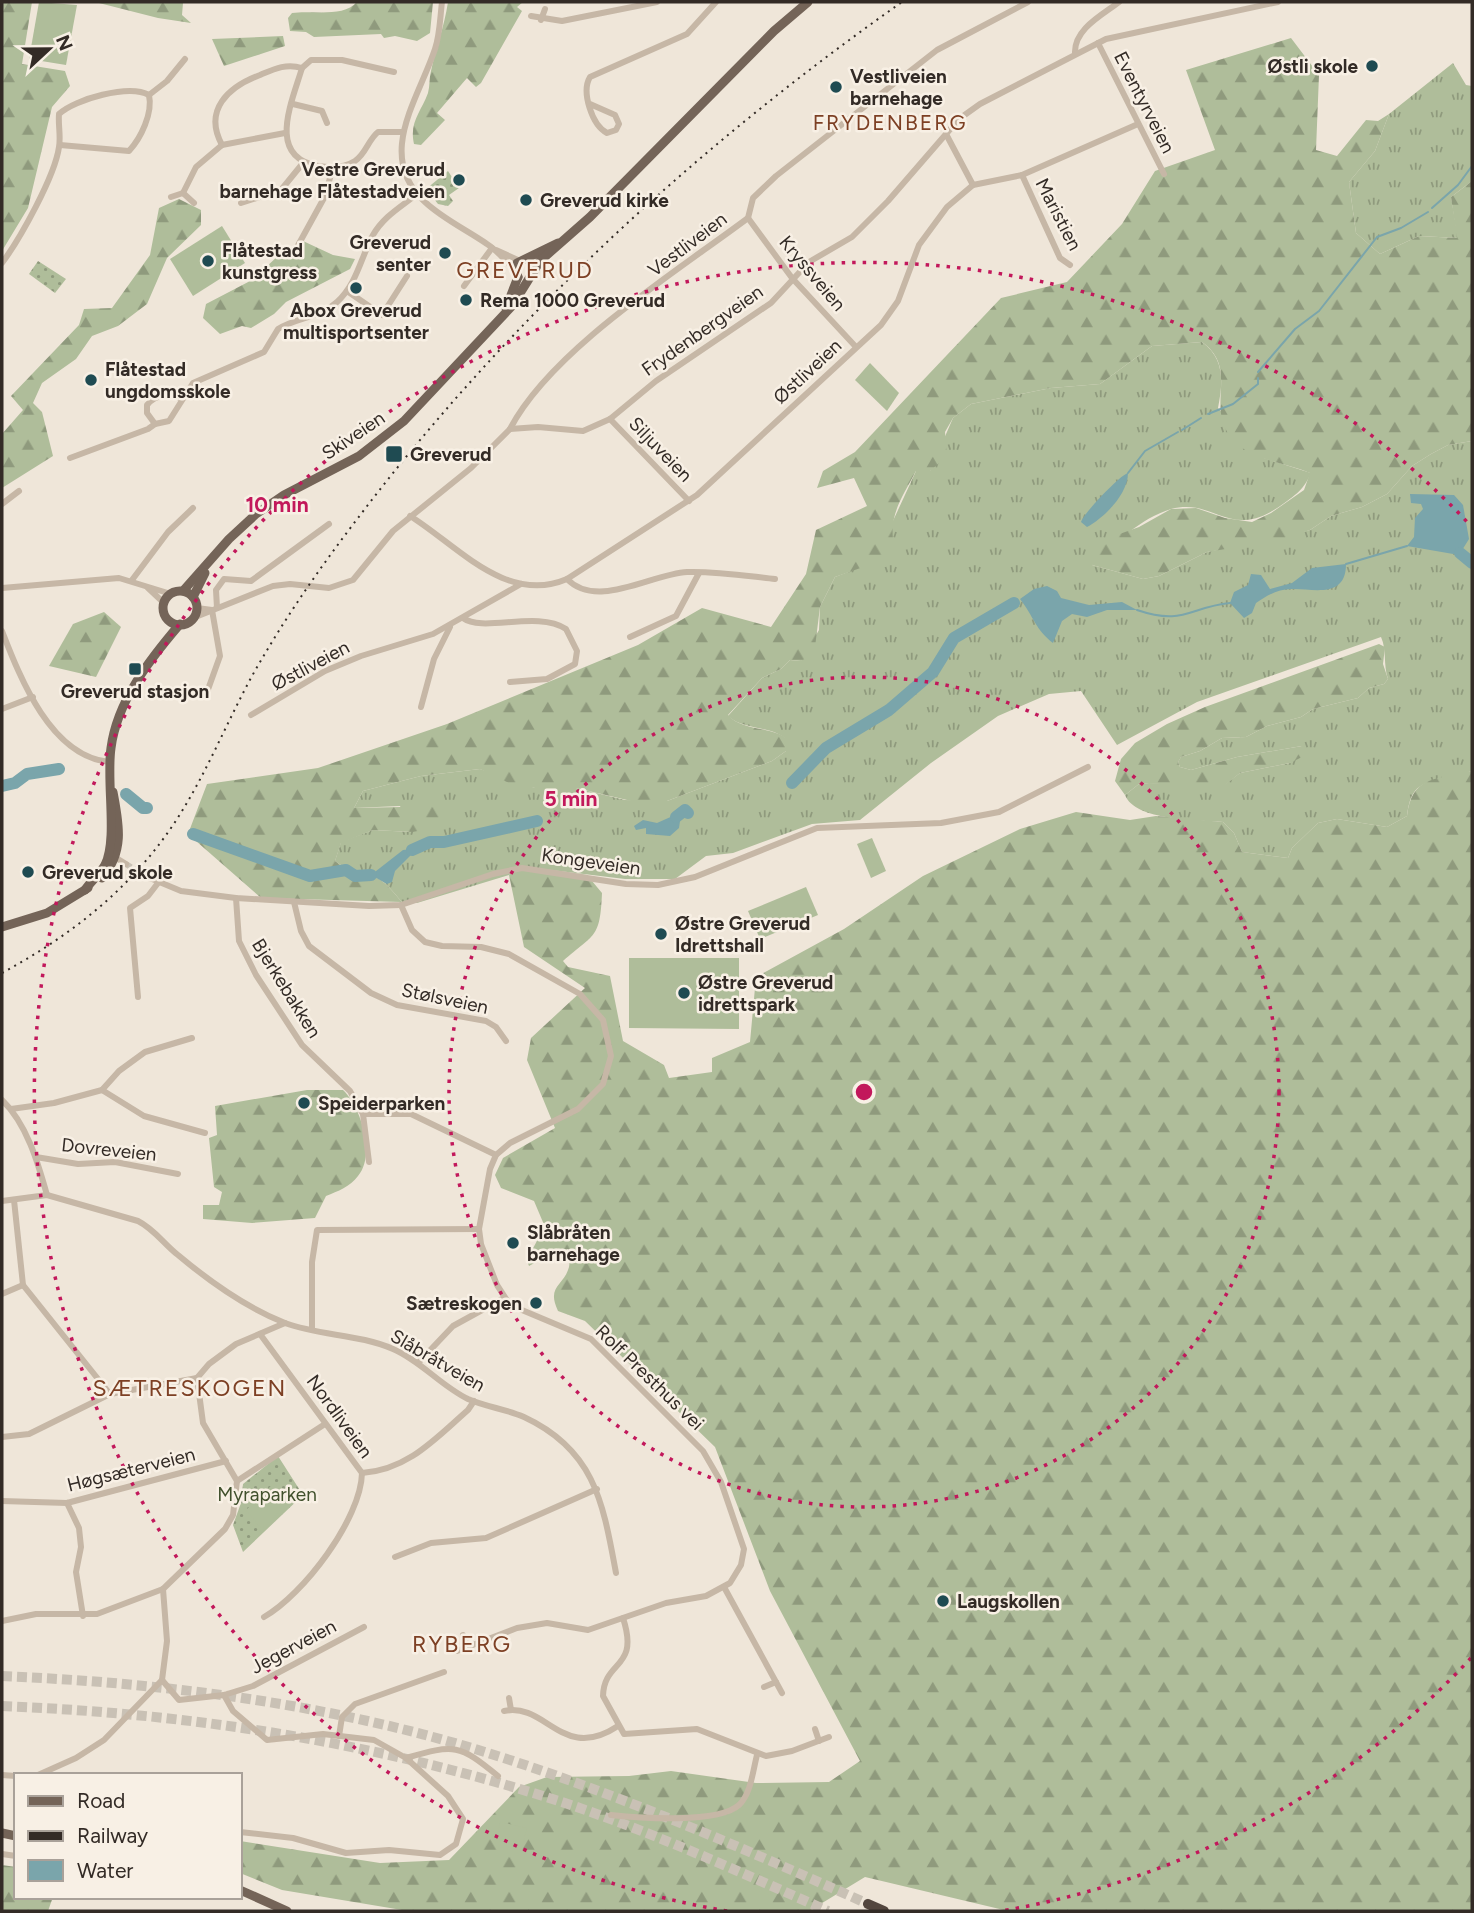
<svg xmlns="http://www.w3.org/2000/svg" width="1474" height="1913" viewBox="0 0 1474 1913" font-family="Figtree,sans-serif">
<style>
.grass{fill:url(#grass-tufts)}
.forest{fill:url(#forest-firs)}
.park{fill:url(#park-dots)}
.pitch{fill:#afbd9a}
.water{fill:#7aa5ab}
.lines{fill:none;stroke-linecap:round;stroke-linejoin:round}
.stream{stroke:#7aa5ab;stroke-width:2}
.river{stroke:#7aa5ab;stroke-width:12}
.street-tunnel{stroke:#c9c1b5;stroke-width:6;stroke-dasharray:6 3;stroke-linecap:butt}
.highway-tunnel{stroke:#c9c1b5;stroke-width:10;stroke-dasharray:10 5;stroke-linecap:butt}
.street{stroke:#c6b7a6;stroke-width:6}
.primary{stroke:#746458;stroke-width:9}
.highway{stroke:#53463e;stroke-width:10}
.rail{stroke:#332b26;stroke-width:2;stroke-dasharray:2 5;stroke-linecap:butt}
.ring{fill:none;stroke:#c2185b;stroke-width:3.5;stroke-dasharray:3.5 7}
.poi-dot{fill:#1f4b52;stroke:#f8f0e5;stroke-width:2.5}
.labels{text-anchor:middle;stroke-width:5;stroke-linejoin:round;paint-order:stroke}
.poi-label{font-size:19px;font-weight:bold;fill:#332b26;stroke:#f8f0e5;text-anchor:start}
.street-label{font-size:19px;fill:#332b26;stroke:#f8f0e5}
.park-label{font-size:19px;fill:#40502c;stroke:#f8f0e5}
.neighbourhood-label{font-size:21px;letter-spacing:2px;fill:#7d4024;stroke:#f8f0e5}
.quarter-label{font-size:23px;letter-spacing:2px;fill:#7d4024;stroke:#f8f0e5}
.centre{fill:#c2185b;stroke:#f8f0e5;stroke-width:3.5}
.ring-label{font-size:21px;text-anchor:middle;font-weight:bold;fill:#c2185b;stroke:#f8f0e5;stroke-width:5;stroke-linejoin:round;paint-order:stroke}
</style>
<defs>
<pattern id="grass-tufts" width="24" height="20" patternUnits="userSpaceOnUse" patternTransform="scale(1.75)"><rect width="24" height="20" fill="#afbd9a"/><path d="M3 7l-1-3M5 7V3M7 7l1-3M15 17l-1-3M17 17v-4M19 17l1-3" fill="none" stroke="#8f9a7d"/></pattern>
<pattern id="forest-firs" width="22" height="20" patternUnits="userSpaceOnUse" patternTransform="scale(1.75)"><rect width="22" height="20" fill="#afbd9a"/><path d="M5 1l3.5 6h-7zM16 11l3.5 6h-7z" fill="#8f9a7d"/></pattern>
<pattern id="park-dots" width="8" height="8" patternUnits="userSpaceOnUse" patternTransform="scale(1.75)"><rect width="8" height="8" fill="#afbd9a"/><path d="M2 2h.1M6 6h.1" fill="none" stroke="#8f9a7d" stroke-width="1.8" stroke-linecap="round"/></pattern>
</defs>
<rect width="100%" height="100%" fill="#efe6d9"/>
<g class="grass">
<polygon points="1453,63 1466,85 1472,86 1472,181 1451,197 1458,238 1419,236 1380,254 1356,233 1349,182 1375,151 1389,114"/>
<path d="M1202,342C1225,359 1223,382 1218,408L1264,458L1311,473C1304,489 1297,494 1283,504C1229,543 1216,497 1171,509C1141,518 1114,544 1092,565L1143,579L1159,576L1207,552L1310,530L1331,516L1362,507L1387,494L1412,466L1431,454L1448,445L1472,441V772C1464,770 1459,773 1451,776C1422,784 1411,783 1407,816L1387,827L1337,819L1318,823L1292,848L1288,858L1242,852L1234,833L1223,822C1199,820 1135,821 1125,795L1139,784L1149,783L1224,785L1240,773L1290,763L1302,746L1237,757L1191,770L1180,767L1178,762L1181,757L1200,751L1222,738L1246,737L1267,726L1301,717L1313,709L1358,698L1369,688L1384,684L1388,679C1383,664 1387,650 1381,637L1197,702L1117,745L1081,691L1049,694L998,716L931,763L860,820L812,824L733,853L706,856L675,879H625L518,866L509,875L417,903L402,902C393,892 385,880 372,875C355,870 350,872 335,861L341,842L373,830L412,832L400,806L354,808L363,791L421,776L480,769L535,788H576L625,800L667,801L772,761L786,751L785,738C767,725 743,730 728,716L762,678L781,669L790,660L801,661L819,630L820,607L835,577L874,562L916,471H930L953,418L971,404L1051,388L1100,384L1152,346Z"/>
</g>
<g class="forest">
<polygon points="2,2 32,2 22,64 65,71 70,86 52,107 28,208 2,251"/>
<polygon points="95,2 183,3 182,15 191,23 158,18"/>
<path d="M357,2H433L430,33L417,41L395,36L384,38L381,34L314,37L306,32L290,31L288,18L292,13C312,10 343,18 357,2Z"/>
<path d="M448,2H523L517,7L522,11L481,83L476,87L467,78L437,113L445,120L421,145L414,144C409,122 421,112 428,93C430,86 429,78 431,71C436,47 444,28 448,2Z"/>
<polygon points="283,36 285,46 224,66 212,39"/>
<path d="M1291,38L1319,75L1316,150L1337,156L1366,120L1378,121L1389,114L1375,151L1349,182L1356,233L1380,254L1419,236L1457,238L1451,197L1472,181V441L1448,445L1431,454L1412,466L1387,494L1362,507L1331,516L1310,530L1275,541L1207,552L1159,576L1143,579L1092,565L1094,549L1103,540L1139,527L1171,509L1196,508L1225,518L1252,522L1271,513L1304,490L1310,473C1288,463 1255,461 1236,443C1201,409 1242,371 1202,342L1152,346L1100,384L1051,388L971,404L953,418L945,432L947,456L930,471H916C902,498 888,515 894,546L886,559L835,577L820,607L814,655L801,661L790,660L781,669L762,678L728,715C742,731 768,726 786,738V751L772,761L667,801L644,804L576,788H535L509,783L480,769L421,776L363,791L354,808L448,806L442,827L412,832L373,830L341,843L335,861C350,873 356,870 372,876C385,880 393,892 402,902L261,898L188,834L207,784L318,768L447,724L638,645L702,608L771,627L806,574L816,530L867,506L854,478L817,488L823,471L855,452L1001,298L1067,282L1122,224L1155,171L1215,150L1186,70Z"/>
<polygon points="179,199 201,210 201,225 167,258 147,304 118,326 92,336 76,359 42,383 33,403 42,412 53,456 2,488 2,434 23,410 11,396 79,325 84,309 112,308 150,255 159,208"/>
<polygon points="303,241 333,255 355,259 350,269 286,302 274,314 251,328 242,326 220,334 203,318 206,304 252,280 279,255"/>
<polygon points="104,612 121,627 96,677 49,666 73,624"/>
<polygon points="1379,644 1385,647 1383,664 1388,679 1384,684 1369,688 1358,698 1313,709 1301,717 1267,726 1246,737 1222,738 1200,751 1181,757 1178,762 1180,767 1191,770 1237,757 1302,746 1302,757 1290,763 1240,773 1225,785 1202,788 1149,783 1139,784 1125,795 1115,781 1121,759 1135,743 1167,724 1205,707"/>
<path d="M1465,770L1472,772V1911H1008L865,1877L809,1911H408L282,1890L240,1873V1841L380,1863L449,1860L519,1787L547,1777L629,1776L671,1771L756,1783L829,1782L860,1761L770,1591L715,1447L585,1321L558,1311C546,1286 564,1286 569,1267C570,1262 569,1254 568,1249L554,1252L529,1266L526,1258C535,1248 537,1238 545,1227L534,1201L501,1188L495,1175L503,1158L555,1128L527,1060L531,1038L585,988L524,947L509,875L517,865L587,875L602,893C600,939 595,933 563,961L568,967L610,976L623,1041L664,1065L669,1078L712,1072V1058L750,1042L756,977L844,929L923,876L1020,829L1076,812L1130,820L1156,816L1223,822L1234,833L1242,852L1288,858L1292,848L1318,823L1337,819L1387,827L1407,816C1412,776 1433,782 1465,770Z"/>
<path d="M307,1090H343C361,1107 376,1155 358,1176C350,1187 338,1191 326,1196L315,1218L252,1223L203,1219V1205H219L222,1192L214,1187L209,1138L217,1135L215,1106Z"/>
<polygon points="2,1865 16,1867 16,1897 53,1897 48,1911 2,1911"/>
</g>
<g class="park">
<polygon points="448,171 459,188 449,195 453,201 448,206 438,204 426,189"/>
<polygon points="38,261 66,279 55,293 29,274"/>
<polygon points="278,1456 303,1495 243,1552 233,1525 241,1503 243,1484"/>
</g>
<g class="pitch">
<polygon points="39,2 77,5 66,65 29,59"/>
<polygon points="222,226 245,263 193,296 170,259"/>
<polygon points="870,363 899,393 887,411 855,380"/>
<polygon points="872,838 886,871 871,878 857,844"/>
<polygon points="806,887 818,915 760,939 748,911"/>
<polygon points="629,958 739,958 739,1029 629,1028"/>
<polygon points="274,1483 290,1498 266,1526 261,1528 246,1510"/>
<polygon points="500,1822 527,1828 522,1847 497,1839"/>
</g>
<g class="water">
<path d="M1128,473C1128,494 1104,518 1087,527L1081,522C1083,514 1120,475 1128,473Z"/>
<polygon points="1410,494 1454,495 1463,505 1469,539 1459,555 1407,546 1414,537 1415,518 1423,509 1421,504 1411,503"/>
<path d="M1346,564C1346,600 1311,588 1291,589C1278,589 1266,596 1256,603L1252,613L1244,618L1230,603L1234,592L1248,585L1251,574L1261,575L1270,589L1292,583L1312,568Z"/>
<path d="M1047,586L1057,591L1061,598L1089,605L1122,602L1137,610H1107L1087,617L1072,614L1062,621L1053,643C1035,629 1034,617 1020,599L1034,589Z"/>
<polygon points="675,815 680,821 679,828 670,836 646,834 646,828 636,830 634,826 643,820 657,823"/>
<polygon points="412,849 414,852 395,871 392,882 387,884 371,875 403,850"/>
</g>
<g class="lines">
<g class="stream">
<polyline points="1432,208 1458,185 1472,166"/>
<polyline points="1258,372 1295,329 1319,311 1377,237 1401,228 1428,212"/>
<polyline points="1208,414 1233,404 1258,384 1258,378"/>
<polyline points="1182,430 1201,418"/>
<polyline points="1128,473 1145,451 1178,432"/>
<polyline points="1346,564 1407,546"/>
<path d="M1137,610C1184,626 1189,607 1230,603"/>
</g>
<g class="river">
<polyline points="1460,553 1472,563"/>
<polyline points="792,783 826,748 889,710 933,672 954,638 1014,603"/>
<polyline points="2,786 15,783 27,774 59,769"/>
<polyline points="126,794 143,808 147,808"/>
<polyline points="676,817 685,810 688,813"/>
<polyline points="193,834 310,876 346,870 355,876 371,875"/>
<polyline points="412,850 430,842 444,842 537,821"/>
</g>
<polyline class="street-tunnel" points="126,864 145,876"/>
<g class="highway-tunnel">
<path d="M2,1676C166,1683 331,1704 488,1753C619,1794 743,1848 868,1904"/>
<path d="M2,1706C199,1714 386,1744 574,1806C661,1836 745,1874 828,1911"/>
</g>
<g class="street">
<path d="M442,2C440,18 440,34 435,49C418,100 375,156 425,202C443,219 467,230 487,244C498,251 505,261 515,269"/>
<polyline points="531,16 562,21 657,2"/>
<polyline points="541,20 545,9"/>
<polyline points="1098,43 1164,174"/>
<path d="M1075,53C1074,29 1102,15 1119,2"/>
<path d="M394,72L342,60H311L302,68C292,102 266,157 318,166C330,168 344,168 355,161C366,154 368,140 378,132H402"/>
<polyline points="149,95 167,81 185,59"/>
<polyline points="293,104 322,111 327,123"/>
<path d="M590,104L615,115L619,124L616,130L607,133C592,125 581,92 590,77L687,34L716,2"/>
<polyline points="946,134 973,185"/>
<path d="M60,145L129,151C141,138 153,113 149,95"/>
<path d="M222,145C203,110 228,87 260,75C274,69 286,63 302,68"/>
<polyline points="1022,175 1060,258 1070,265"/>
<polyline points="183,193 196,167 222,145 285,133"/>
<polyline points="183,193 194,203"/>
<polyline points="171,197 183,193"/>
<polyline points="241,203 281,190 303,163"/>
<polyline points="748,218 792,278 856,347"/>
<polyline points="296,249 324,198 333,168"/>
<polyline points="496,250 520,261"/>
<path d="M2,263C20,239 55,176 59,147C61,136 58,125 59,114C75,99 129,84 149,95"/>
<polyline points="464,286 492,248"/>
<polyline points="347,291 382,315 407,276"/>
<path d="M182,398C168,395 157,393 147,405V413L155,424L169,421L193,383L264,352L278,329C297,317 320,318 337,302C357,284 361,257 373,235C384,216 401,207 417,194"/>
<polyline points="610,419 689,501"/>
<path d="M510,429C551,350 676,272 748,218L753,198L776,176L937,50L1028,2"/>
<polyline points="70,458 148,429 155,424"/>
<polyline points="2,504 19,491"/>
<path d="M410,516C457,545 506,605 567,579L697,495L881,325L898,301L919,245L947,207L973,185L1022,175L1138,124"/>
<path d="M567,579C597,610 651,574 687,572C716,571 747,576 775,579"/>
<polyline points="132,580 168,532 193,508"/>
<polyline points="2,588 119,578 171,594"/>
<polyline points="148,588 164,603"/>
<polyline points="197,608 212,610"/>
<polyline points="217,608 216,590 224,579 251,581 329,524"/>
<polyline points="193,618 273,586 290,584 329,588 353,580 393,531 471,468 510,429 538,427 583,431 610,419 656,381 771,303 809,262 852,237 888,201 959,119 980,104 1106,39 1278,2"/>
<path d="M463,618C483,633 537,610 566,629L577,651L575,664L547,679L510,682"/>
<path d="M2,631C21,680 51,756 109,762"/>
<polyline points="630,637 676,616 699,573"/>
<polyline points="206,695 220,656 212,610"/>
<polyline points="421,707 434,659 450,627"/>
<polyline points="2,709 33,697"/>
<polyline points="251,715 325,671 361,656 433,634 521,584"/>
<polyline points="113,856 126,864"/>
<polyline points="145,876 181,891 236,898 369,906 401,905 493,874 522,868 626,884 658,885 695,877 817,828 941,823 999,812 1088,767"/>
<polyline points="236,898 239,941 256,975 302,1045 350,1091 363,1114 411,1114 496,1155"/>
<polyline points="294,902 301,931 309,946 371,993 397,1005 486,1021 496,1027 506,1041"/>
<polyline points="401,905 412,930 425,942 442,946 481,947 509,954 580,994 603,1020 611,1056 603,1084 578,1109 510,1143 496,1155 490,1169 479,1229 481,1244 497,1285 510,1305 591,1339 703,1451 721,1482 744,1549 741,1565 730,1583 706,1596 666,1603 588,1630 547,1623 517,1628 457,1651"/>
<polyline points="138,997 130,908 148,896 158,883"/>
<polyline points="102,1090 144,1116 205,1133"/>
<path d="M2,1100C27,1124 38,1163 47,1195"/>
<polyline points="11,1109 54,1103 102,1090 119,1071 145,1052 192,1038"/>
<polyline points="363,1114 369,1162"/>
<polyline points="36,1157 78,1164 115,1162 178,1174"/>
<polyline points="14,1200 23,1285 110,1394"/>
<path d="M2,1201L47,1195L138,1221C154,1229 164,1244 178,1255C209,1281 247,1308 285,1323C320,1336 359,1334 393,1349C421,1361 441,1386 468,1399C486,1407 506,1409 524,1417C595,1450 603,1503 616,1573"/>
<polyline points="2,1294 23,1285"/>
<polyline points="312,1329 312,1262 317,1230 479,1229"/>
<path d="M260,1334L362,1473C361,1519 303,1595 264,1617"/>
<polyline points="418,1363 453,1326 504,1298"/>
<polyline points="2,1437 29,1434 110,1394 197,1378 209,1364 236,1344 285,1323"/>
<path d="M362,1473C408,1470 436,1438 468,1410L474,1401"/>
<polyline points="237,1481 325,1424"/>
<polyline points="2,1501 67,1503 226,1461"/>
<polyline points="67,1503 79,1528 81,1547 76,1572 83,1616"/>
<polyline points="395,1557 431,1543 486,1538 597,1489"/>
<polyline points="724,1587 782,1693"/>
<path d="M623,1618C640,1670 604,1659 603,1696L624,1734L697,1729L766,1756L792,1751L829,1737"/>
<polyline points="2,1621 36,1614 97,1614 163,1589 225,1529 233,1515 237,1481 203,1423 197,1378"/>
<polyline points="463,1635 468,1647"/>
<polyline points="162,1680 179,1700 224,1695 253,1686 364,1627"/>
<polyline points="764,1687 776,1682"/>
<polyline points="224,1695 233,1711 267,1740 323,1734 374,1740 406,1758 448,1796 463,1819 456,1844 440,1855 389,1850 346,1853 293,1838 240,1832"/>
<polyline points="509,1698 511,1710"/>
<path d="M504,1711C547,1702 562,1763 618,1726"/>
<polyline points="815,1729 819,1741"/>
<polyline points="339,1736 342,1717 355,1704 444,1672"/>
<path d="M406,1758C455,1744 459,1744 498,1776"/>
<polyline points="2,1775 16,1776"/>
<polyline points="38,1775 76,1758 104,1740 162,1680 167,1641 163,1589"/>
<path d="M611,1815C639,1818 718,1824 739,1805C751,1794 753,1770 757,1755"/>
<polyline points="2,1854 16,1856"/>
</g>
<g class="primary">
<polyline points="518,277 515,269 517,263 558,243"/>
<polyline points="506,308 518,277"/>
<polyline points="183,591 229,539 256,514 284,495 359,456 404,421 512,306 540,261 590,217 774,31 808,2"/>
<circle cx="180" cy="608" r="17"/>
<polyline points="193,597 205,573"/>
<path d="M102,878C125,851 119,824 113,792"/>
<path d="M85,890C91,881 100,874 105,865C118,839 106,782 111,748C117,701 150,659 180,624"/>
<polyline points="2,927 47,913 88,888"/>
<polyline points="2,1833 16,1836"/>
<polyline points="240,1890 287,1911"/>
</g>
<polyline class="highway" points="868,1904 884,1911"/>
<path class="rail" d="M2,973C72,935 133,887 177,819C206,774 226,724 252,676C284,619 321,566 361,514C511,317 700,144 902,2"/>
</g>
<g class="ring">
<circle cx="864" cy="1092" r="415"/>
<path d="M1471 1658A830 830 0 0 1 1001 1911M727 1911A830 830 0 1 1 1471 526"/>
</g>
<g class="poi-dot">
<circle cx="1372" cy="66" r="7"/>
<circle cx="836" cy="87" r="7"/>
<circle cx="459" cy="180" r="7"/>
<circle cx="526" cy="200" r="7"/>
<circle cx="445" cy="253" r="7"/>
<circle cx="208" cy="261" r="7"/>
<circle cx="356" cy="288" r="7"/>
<circle cx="466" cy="300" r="7"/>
<circle cx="91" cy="380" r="7"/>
<rect x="385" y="445" width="18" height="18" rx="3.5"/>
<rect x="128" y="662" width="14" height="14" rx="3.5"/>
<circle cx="28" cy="872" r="7"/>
<circle cx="661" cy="934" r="7"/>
<circle cx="684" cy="993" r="7"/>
<circle cx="304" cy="1103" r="7"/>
<circle cx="513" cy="1243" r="7"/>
<circle cx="536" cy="1303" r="7"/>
<circle cx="943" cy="1601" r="7"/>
</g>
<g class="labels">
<g class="poi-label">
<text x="1358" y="73" text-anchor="end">Østli skole</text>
<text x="850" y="83">Vestliveien<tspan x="850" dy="22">barnehage</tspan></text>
<text x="445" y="176" text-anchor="end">Vestre Greverud<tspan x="445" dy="22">barnehage Flåtestadveien</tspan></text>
<text x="540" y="207">Greverud kirke</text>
<text x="431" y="249" text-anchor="end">Greverud<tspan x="431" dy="22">senter</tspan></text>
<text x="222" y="257">Flåtestad<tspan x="222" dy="22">kunstgress</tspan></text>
<text x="480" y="307">Rema 1000 Greverud</text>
<text x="356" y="317" text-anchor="middle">Abox Greverud<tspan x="356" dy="22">multisportsenter</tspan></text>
<text x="105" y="376">Flåtestad<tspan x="105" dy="22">ungdomsskole</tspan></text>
<text x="410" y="461">Greverud</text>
<text x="135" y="698" text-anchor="middle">Greverud stasjon</text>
<text x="42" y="879">Greverud skole</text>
<text x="675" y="930">Østre Greverud<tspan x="675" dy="22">Idrettshall</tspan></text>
<text x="698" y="989">Østre Greverud<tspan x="698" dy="22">idrettspark</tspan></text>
<text x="318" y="1110">Speiderparken</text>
<text x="527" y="1239">Slåbråten<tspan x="527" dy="22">barnehage</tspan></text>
<text x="522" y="1310" text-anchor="end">Sætreskogen</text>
<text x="957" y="1608">Laugskollen</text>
</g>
<g class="street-label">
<text transform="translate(1145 102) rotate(63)" y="7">Eventyrveien</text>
<text transform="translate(1059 214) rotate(63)" y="7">Maristien</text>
<text transform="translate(687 244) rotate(-37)" y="7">Vestliveien</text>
<text transform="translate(813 273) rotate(50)" y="7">Kryssveien</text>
<text transform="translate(702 330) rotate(-35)" y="7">Frydenbergveien</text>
<text transform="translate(807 371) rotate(-43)" y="7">Østliveien</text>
<text transform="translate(353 435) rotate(-34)" y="7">Skiveien</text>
<text transform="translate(661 449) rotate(46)" y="7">Siljuveien</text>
<text transform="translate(310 665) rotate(-28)" y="7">Østliveien</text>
<text transform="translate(591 861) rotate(8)" y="7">Kongeveien</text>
<text transform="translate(287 988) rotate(58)" y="7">Bjerkebakken</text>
<text transform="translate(445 998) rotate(12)" y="7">Stølsveien</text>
<text transform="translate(109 1149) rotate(6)" y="7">Dovreveien</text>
<text transform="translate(438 1360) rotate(30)" y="7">Slåbråtveien</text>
<text transform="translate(650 1377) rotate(44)" y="7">Rolf Presthus vei</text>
<text transform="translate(340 1416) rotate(54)" y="7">Nordliveien</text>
<text transform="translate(131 1469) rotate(-14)" y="7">Høgsæterveien</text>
<text transform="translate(293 1646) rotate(-28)" y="7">Jegerveien</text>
</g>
<g class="park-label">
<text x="267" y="1501">Myraparken</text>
</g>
<g class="neighbourhood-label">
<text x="890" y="130">FRYDENBERG</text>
</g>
<g class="quarter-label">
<text x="525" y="278">GREVERUD</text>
<text x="190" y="1396">SÆTRESKOGEN</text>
<text x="462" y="1652">RYBERG</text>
</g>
</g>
<circle cx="864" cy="1092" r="10" class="centre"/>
<g class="ring-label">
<text x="277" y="512">10 min</text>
<text x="571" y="806">5 min</text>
</g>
<rect width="1474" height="1913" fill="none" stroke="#332b26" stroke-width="7"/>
<rect x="14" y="1773" width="228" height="126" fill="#f8f0e5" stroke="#a9a199" stroke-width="2"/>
<rect x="28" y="1796" width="35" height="10" fill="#746458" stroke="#a9a199" stroke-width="2"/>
<text x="77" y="1808" font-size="21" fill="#332b26">Road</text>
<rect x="28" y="1831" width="35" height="10" fill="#332b26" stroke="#a9a199" stroke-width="2"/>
<text x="77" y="1843" font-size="21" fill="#332b26">Railway</text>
<rect x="28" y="1860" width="35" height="21" fill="#7aa5ab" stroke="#a9a199" stroke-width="2"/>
<text x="77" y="1878" font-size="21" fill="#332b26">Water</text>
<g transform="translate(49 49) rotate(68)" stroke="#f8f0e5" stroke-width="5" paint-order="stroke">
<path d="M0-5L12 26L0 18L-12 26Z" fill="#332b26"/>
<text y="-10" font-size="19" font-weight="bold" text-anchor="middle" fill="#332b26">N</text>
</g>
</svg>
